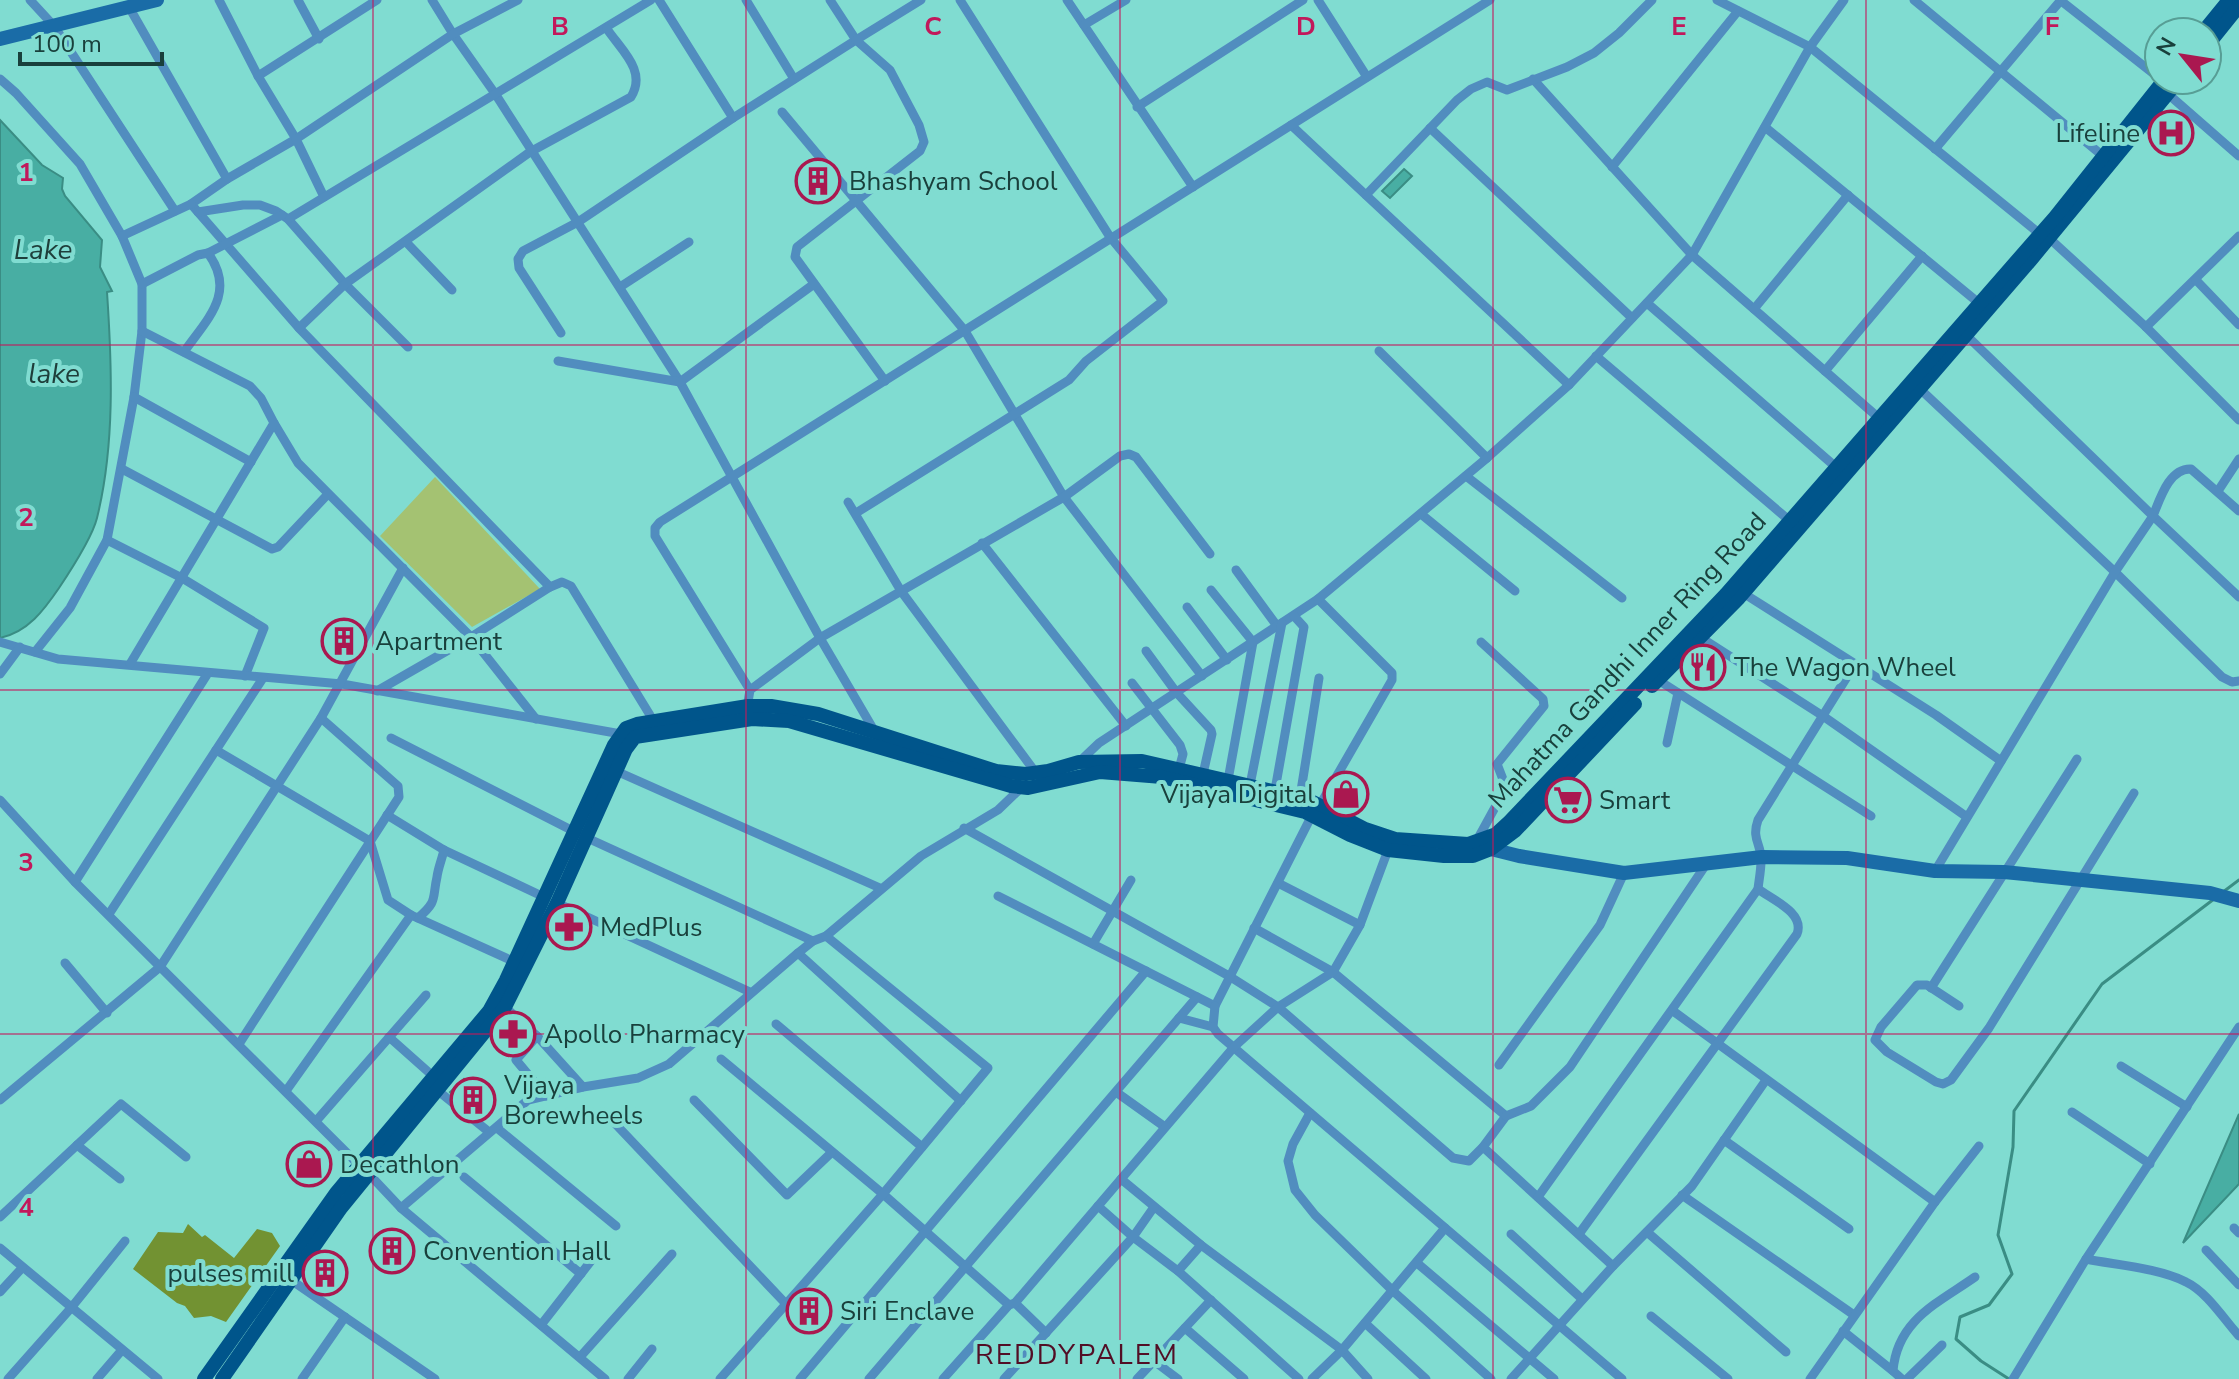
<svg xmlns="http://www.w3.org/2000/svg" width="2239" height="1379" viewBox="0 0 2239 1379" font-family="'Nunito Sans',sans-serif">
<style>
.green{fill:#a4c272}
.forest{fill:#729232}
.water{fill:#48aea3;stroke:#3a8d84;stroke-width:2}
.lines{fill:none;stroke-linecap:round;stroke-linejoin:round}
.stream{stroke:#3a8d84;stroke-width:3}
.street{stroke:#518dbf;stroke-width:9}
.secondary{stroke:#1a6ca7;stroke-width:14}
.primary{stroke:#00558b;stroke-width:14}
.grid{fill:none;stroke:#c2185b;stroke-width:2;stroke-opacity:0.55}
.labels{text-anchor:middle;stroke-width:8;stroke-linejoin:round;paint-order:stroke}
.poi-label{font-size:26px;fill:#19403c;stroke:#80dcd1;text-anchor:start}
.street-label{font-size:26px;fill:#19403c;stroke:#80dcd1}
.water-label{font-size:28px;font-style:italic;fill:#1e3e3a;stroke:#80dcd1}
.neighbourhood-label{font-size:28px;letter-spacing:2px;fill:#520e25;stroke:#80dcd1}
.grid-label{font-size:26px;text-anchor:middle;font-weight:bold;fill:#c2185b;stroke:#80dcd1;stroke-width:8;stroke-linejoin:round;paint-order:stroke}
</style>
<rect width="100%" height="100%" fill="#80dcd1"/>
<polygon class="green" points="435,477 540,589 472,627 380,536"/>
<polygon class="forest" points="188,1224 202,1237 205,1235 234,1258 257,1229 272,1233 280,1246 226,1322 211,1316 194,1318 185,1306 177,1303 133,1269 158,1232 183,1233"/>
<g class="water">
<path d="M0,120L42,165L63,178L62,189L65,196L102,240L100,267L112,291L107,292C112,366 115,445 97,518C92,538 71,570 59,588C44,610 28,632 0,638Z"/>
<polygon points="1404,169 1412,176 1390,198 1382,191"/>
<polygon points="464,1079 471,1086 464,1110 450,1092"/>
<polygon points="2239,1114 2239,1184 2183,1243"/>
</g>
<g class="lines">
<g class="stream">
<polyline points="2223,892 2239,880"/>
<polyline points="2009,1379 1981,1361 1956,1339 1960,1317 1989,1305 2012,1274 1998,1235 2013,1147 2014,1111 2102,984 2214,899"/>
</g>
<g class="street">
<polyline points="30,0 54,26 175,211"/>
<polyline points="219,0 258,76 296,139 227,179"/>
<polyline points="298,0 319,39"/>
<polyline points="432,0 453,34 496,95 680,382 820,638 875,732"/>
<polyline points="659,0 733,118"/>
<polyline points="746,0 794,79"/>
<polyline points="1067,0 1193,187"/>
<polyline points="1318,0 1367,77"/>
<polyline points="1717,0 1810,47 2040,234"/>
<polyline points="1914,0 2103,156"/>
<polyline points="2060,0 2159,78"/>
<polyline points="129,7 227,179 191,204 299,328 550,587 471,637 377,691"/>
<polyline points="1084,25 1126,0"/>
<polyline points="258,76 377,0"/>
<polyline points="0,79 16,93 80,164 122,236 142,284 142,331 134,397 107,540 70,608 35,652"/>
<polyline points="1533,79 1692,255 1880,419"/>
<polyline points="2168,94 2239,156"/>
<polyline points="1137,107 1303,0"/>
<polyline points="782,112 965,331 1064,497 1202,676"/>
<polyline points="1291,125 1569,385"/>
<polyline points="1765,127 1980,304"/>
<polyline points="1430,128 1632,318"/>
<polyline points="1935,149 2061,0"/>
<polyline points="1612,167 1738,11"/>
<polyline points="1366,195 1457,100 1471,89 1487,82 1507,90 1567,67 1594,53 1619,33 1652,0"/>
<polyline points="324,197 296,139 453,34 518,0"/>
<polyline points="198,212 243,205 260,205 276,211 288,219 345,284 408,347"/>
<polyline points="288,219 651,0"/>
<polyline points="122,236 191,204"/>
<polyline points="2049,238 2146,327 2239,236"/>
<polyline points="406,242 452,290"/>
<polyline points="208,253 282,215"/>
<polyline points="2196,280 2239,325"/>
<path d="M142,284L198,255L208,253C237,293 207,319 184,352"/>
<polyline points="620,287 689,242"/>
<polyline points="1647,303 1837,468"/>
<polyline points="1754,309 1848,195"/>
<polyline points="2146,327 2239,420"/>
<path d="M299,328L345,284L530,152L631,97C647,71 622,51 607,29"/>
<polyline points="561,333 519,268 518,259 523,251 578,222 733,118 856,40 830,0"/>
<polyline points="1379,351 1487,458"/>
<polyline points="1596,356 1790,521"/>
<polyline points="558,361 680,382 814,284"/>
<polyline points="1825,371 1922,256"/>
<polyline points="885,381 795,257 797,247 920,151 924,142 919,125 890,70 856,40 921,0"/>
<polyline points="1920,389 2115,572 2222,677 2232,682 2239,681"/>
<polyline points="134,397 251,462"/>
<polyline points="274,423 298,463 471,637 536,719"/>
<polyline points="122,469 272,549 278,547 328,494"/>
<polyline points="1466,476 1622,598"/>
<polyline points="2218,491 2239,459"/>
<polyline points="848,502 901,591 1036,773"/>
<path d="M2239,511L2191,469C2169,468 2160,499 2153,516L2239,597"/>
<polyline points="856,513 1069,380 1086,361 1163,301 1110,237 960,0"/>
<polyline points="1421,514 1515,591"/>
<polyline points="107,540 182,578 264,628 245,676"/>
<polyline points="982,543 1126,726"/>
<polyline points="1236,570 1277,626"/>
<polyline points="550,587 562,582 571,586 653,720"/>
<polyline points="1211,590 1253,642 1228,780"/>
<polyline points="1743,593 1936,715 2001,761"/>
<polyline points="1318,599 1392,673 1392,680 1320,805"/>
<polyline points="1187,607 1227,660"/>
<polyline points="1700,637 1823,716 1967,817"/>
<polyline points="0,642 58,659 342,684 621,734"/>
<polyline points="1146,651 1176,692 1211,730 1212,734 1203,774"/>
<polyline points="130,664 274,423 261,398 250,386 142,331"/>
<polyline points="0,674 20,647"/>
<polyline points="1658,680 1871,816"/>
<polyline points="1132,683 1180,745 1183,754 1179,769"/>
<polyline points="750,690 655,536 655,528 660,522 1490,0"/>
<polyline points="747,708 750,690 820,638 1064,497 1120,456 1129,454 1136,457 1210,554"/>
<polyline points="391,738 585,837 813,941"/>
<polyline points="1667,743 1678,693"/>
<polyline points="216,750 370,841 388,900 411,915 515,962"/>
<polyline points="1079,762 1099,743 1318,599 1487,458 1569,385 1692,255 1810,47 1844,0"/>
<polyline points="616,771 880,888"/>
<polyline points="1250,785 1282,623"/>
<polyline points="1275,790 1304,627 1294,616"/>
<polyline points="1300,797 1319,678"/>
<polyline points="0,800 75,882 360,1166"/>
<polyline points="387,815 444,850 544,897"/>
<polyline points="964,828 1229,976 1278,1007 1453,1158 1469,1161 1483,1147 1506,1116 1333,972 1254,928"/>
<polyline points="1476,842 1504,791 1504,782 1497,764 1544,706 1543,699 1481,642"/>
<polyline points="1935,871 2115,572 2153,516 1966,335"/>
<polyline points="75,882 208,673"/>
<polyline points="1278,883 1360,925"/>
<polyline points="998,896 1215,1006 1312,815"/>
<polyline points="557,903 750,992"/>
<polyline points="109,914 263,678"/>
<path d="M418,918C438,901 432,899 437,877C438,868 442,859 444,850"/>
<polyline points="1093,944 1131,880"/>
<polyline points="798,953 961,1101"/>
<polyline points="65,963 107,1013"/>
<polyline points="1931,988 2077,759"/>
<polyline points="1215,1006 1213,1027 1218,1034 1622,1379"/>
<polyline points="1959,1006 1927,985 1917,985 1881,1027 1875,1040 1887,1052 1936,1082 1943,1084 1951,1080 1989,1028 2134,793"/>
<polyline points="505,1007 537,1036 583,1087"/>
<polyline points="1673,1011 1935,1202"/>
<polyline points="1179,1018 1213,1027"/>
<polyline points="776,1024 922,1147"/>
<polyline points="537,1036 516,1060 546,1096"/>
<polyline points="389,1037 434,1077"/>
<polyline points="239,1044 399,797 398,786 321,718"/>
<polyline points="721,1059 883,1194 1009,1305"/>
<polyline points="1499,1065 1600,925 1624,873"/>
<polyline points="2121,1066 2187,1107"/>
<polyline points="437,1090 489,1132"/>
<polyline points="286,1091 411,915"/>
<polyline points="1116,1092 1165,1127"/>
<polyline points="0,1100 160,967 321,718 403,568"/>
<polyline points="694,1100 787,1195 831,1153"/>
<polyline points="2072,1112 2150,1164"/>
<polyline points="1310,1113 1293,1144 1288,1161 1295,1190 1315,1215 1393,1291 1491,1379"/>
<polyline points="606,1114 787,1305"/>
<polyline points="1506,1116 1531,1106 1570,1067 1707,863"/>
<polyline points="317,1120 426,995"/>
<polyline points="497,1128 616,1226"/>
<polyline points="1724,1140 1849,1229"/>
<polyline points="77,1145 120,1179"/>
<polyline points="1483,1147 1613,1266"/>
<polyline points="368,1173 401,1208 605,1379"/>
<polyline points="464,1177 581,1274"/>
<polyline points="1121,1179 1201,1245 1342,1350 1368,1379"/>
<polyline points="1682,1195 1854,1315"/>
<path d="M1538,1197L1758,889C1759,880 1761,870 1761,861C1762,844 1751,840 1758,820L1855,664"/>
<polyline points="1098,1206 1133,1237 1178,1271 1299,1379"/>
<polyline points="401,1208 528,1100 583,1087 638,1078 669,1064 798,953 813,941 826,936 921,856 998,810 1021,788"/>
<polyline points="0,1217 121,1104 186,1157"/>
<polyline points="2234,1228 2239,1233"/>
<polyline points="1647,1232 1786,1352"/>
<polyline points="1511,1234 1582,1299"/>
<path d="M1579,1234L1797,934C1805,913 1773,900 1758,889"/>
<polyline points="0,1248 158,1379"/>
<polyline points="2206,1250 2239,1285"/>
<path d="M2086,1259C2116,1265 2159,1268 2186,1282C2207,1292 2223,1318 2239,1336"/>
<polyline points="1417,1263 1554,1379"/>
<polyline points="1178,1271 1201,1245"/>
<polyline points="291,1280 435,1379"/>
<polyline points="0,1292 22,1268"/>
<polyline points="1015,1303 1046,1333"/>
<polyline points="1651,1316 1728,1379"/>
<polyline points="1365,1323 1426,1379"/>
<polyline points="541,1325 605,1243"/>
<polyline points="1185,1328 1244,1379"/>
<polyline points="1843,1331 1893,1371"/>
<polyline points="580,1357 672,1254"/>
<polyline points="1154,1361 1178,1379"/>
<polyline points="8,1379 71,1308 125,1241"/>
<polyline points="97,1379 122,1350"/>
<polyline points="302,1379 345,1317"/>
<polyline points="628,1379 652,1349"/>
<polyline points="720,1379 883,1194 988,1068 826,936"/>
<polyline points="800,1379 1146,971"/>
<polyline points="869,1379 1197,997"/>
<polyline points="943,1379 1009,1305 1015,1303 1234,1047 1278,1007 1333,972 1360,925 1388,850"/>
<polyline points="1004,1379 1133,1237 1154,1207"/>
<polyline points="1137,1379 1211,1300"/>
<polyline points="1312,1379 1342,1350 1445,1228"/>
<polyline points="1511,1379 1613,1266 1692,1186 1766,1080"/>
<polyline points="1810,1379 1935,1202 1979,1146"/>
<path d="M1902,1379L1893,1371C1897,1320 1938,1303 1975,1277"/>
<polyline points="1907,1379 1942,1345"/>
<polyline points="2013,1379 2086,1259 2239,1027"/>
</g>
<g class="secondary">
<polyline points="0,39 157,0"/>
<polyline points="1485,843 1491,849 1519,856 1624,873 1762,857 1847,858 1935,871 2004,872 2210,893 2239,901"/>
</g>
<g class="primary">
<polyline points="2203,32 2229,0"/>
<polyline points="2207,46 2239,6"/>
<polyline points="1652,686 1739,598 2030,261 2179,80"/>
<polyline points="204,1379 336,1193 489,1011 506,980 614,745 626,728 637,724 748,706 771,706 818,714 996,771 1026,774 1048,771 1079,762 1142,761 1307,799 1365,829 1395,839 1468,844 1496,834 1508,823 1726,594 2055,217 2164,80"/>
<polyline points="222,1379 341,1208 505,1007 557,903 626,749 635,737 752,719 789,721 1011,786 1028,788 1100,772 1162,777 1305,812 1350,835 1388,850 1444,856 1473,856 1491,849 1515,831 1635,704"/>
</g>
</g>
<path class="grid" d="M373,0V1379M746,0V1379M1120,0V1379M1493,0V1379M1866,0V1379M0,345H2239M0,690H2239M0,1034H2239"/>
<defs>
<g id="hospital-ring" transform="scale(2.3)"><circle r="9.5" fill="#80dcd1" stroke="#aa1850" stroke-width="1.5"/><path d="M-5-5h3v3.5h4V-5h3V5h-3V1.5h-4V5h-3Z" fill="#aa1850"/></g>
<g id="building-ring" transform="scale(2.3)"><circle r="9.5" fill="#80dcd1" stroke="#aa1850" stroke-width="1.5"/><path d="M-4-6H4V6H1V3H-1V6H-4ZM-2.5-4.3h1.7v1.8h-1.7ZM.8-4.3h1.7v1.8H.8ZM-2.5-1h1.7V.8h-1.7ZM.8-1h1.7V.8H.8Z" fill="#aa1850"/></g>
<g id="restaurant-ring" transform="scale(2.3)"><circle r="9.5" fill="#80dcd1" stroke="#aa1850" stroke-width="1.5"/><path d="M-5-6h1v4h1v-4h1v4h1v-4h1v5L-1.5 .5V6h-2V.5L-5-1ZM5-6V6H3V1.5H1.5Q1.5-4 5-6Z" fill="#aa1850"/></g>
<g id="shop-ring" transform="scale(2.3)"><circle r="9.5" fill="#80dcd1" stroke="#aa1850" stroke-width="1.5"/><path d="M-5-2.5h2.3a2.7 3.5 0 0 1 5.4 0H5L5.5 6h-11ZM-1.5-2.5h3a1.5 2.3 0 0 0-3 0Z" fill="#aa1850"/></g>
<g id="supermarket-ring" transform="scale(2.3)"><circle r="9.5" fill="#80dcd1" stroke="#aa1850" stroke-width="1.5"/><path d="M-6-5.5h2.5l.6 2H6L4.5 2H-2.5L-4.4-4H-6ZM-1.5 3.2a1.3 1.3 0 1 0 .1 0ZM3 3.2a1.3 1.3 0 1 0 .1 0Z" fill="#aa1850"/></g>
<g id="pharmacy-ring" transform="scale(2.3)"><circle r="9.5" fill="#80dcd1" stroke="#aa1850" stroke-width="1.5"/><path d="M-2-6h4v4h4v4h-4v4h-4v-4h-4v-4h4Z" fill="#aa1850"/></g>
</defs>
<g fill-rule="evenodd">
<use href="#hospital-ring" x="2171" y="133"/>
<use href="#building-ring" x="818" y="181"/>
<use href="#building-ring" x="344" y="641"/>
<use href="#restaurant-ring" x="1703" y="667"/>
<use href="#shop-ring" x="1346" y="794"/>
<use href="#supermarket-ring" x="1568" y="800"/>
<use href="#pharmacy-ring" x="569" y="927"/>
<use href="#pharmacy-ring" x="513" y="1034"/>
<use href="#building-ring" x="473" y="1100"/>
<use href="#shop-ring" x="309" y="1164"/>
<use href="#building-ring" x="392" y="1251"/>
<use href="#building-ring" x="325" y="1273"/>
<use href="#building-ring" x="809" y="1311"/>
</g>
<g class="labels">
<g class="poi-label">
<text x="2140" y="142" text-anchor="end">Lifeline</text>
<text x="849" y="190">Bhashyam School</text>
<text x="375" y="650">Apartment</text>
<text x="1734" y="676">The Wagon Wheel</text>
<text x="1315" y="803" text-anchor="end">Vijaya Digital</text>
<text x="1599" y="809">Smart</text>
<text x="600" y="936">MedPlus</text>
<text x="544" y="1043">Apollo Pharmacy</text>
<text x="504" y="1094">Vijaya<tspan x="504" dy="30">Borewheels</tspan></text>
<text x="340" y="1173">Decathlon</text>
<text x="423" y="1260">Convention Hall</text>
<text x="294" y="1282" text-anchor="end">pulses mill</text>
<text x="840" y="1320">Siri Enclave</text>
</g>
<g class="street-label">
<text transform="translate(1627 660) rotate(-47)" y="9">Mahatma Gandhi Inner Ring Road</text>
</g>
<g class="water-label">
<text x="43" y="259">Lake</text>
<text x="54" y="383">lake</text>
</g>
<g class="neighbourhood-label">
<text x="1077" y="1364">REDDYPALEM</text>
</g>
</g>
<g class="grid-label">
<text x="560" y="35">B</text>
<text x="933" y="35">C</text>
<text x="1306" y="35">D</text>
<text x="1679" y="35">E</text>
<text x="2052" y="35">F</text>
<text x="26" y="181">1</text>
<text x="26" y="526">2</text>
<text x="26" y="871">3</text>
<text x="26" y="1216">4</text>
</g>
<g transform="translate(2183 56) rotate(300)"><circle r="38" fill="#80dcd1" stroke="#579e95" stroke-width="2"/>
<path d="M0-6L14 30L0 20L-14 30Z" fill="#aa1850"/>
<text y="-12" font-size="22" font-weight="bold" text-anchor="middle" fill="#19403c">N</text>
</g>
<path d="M20 52v12h142v-12" fill="none" stroke="#19403c" stroke-width="4"/>
<text x="32" y="52" font-size="24" fill="#19403c" stroke="#80dcd1" stroke-width="6" paint-order="stroke">100 m</text>
</svg>
